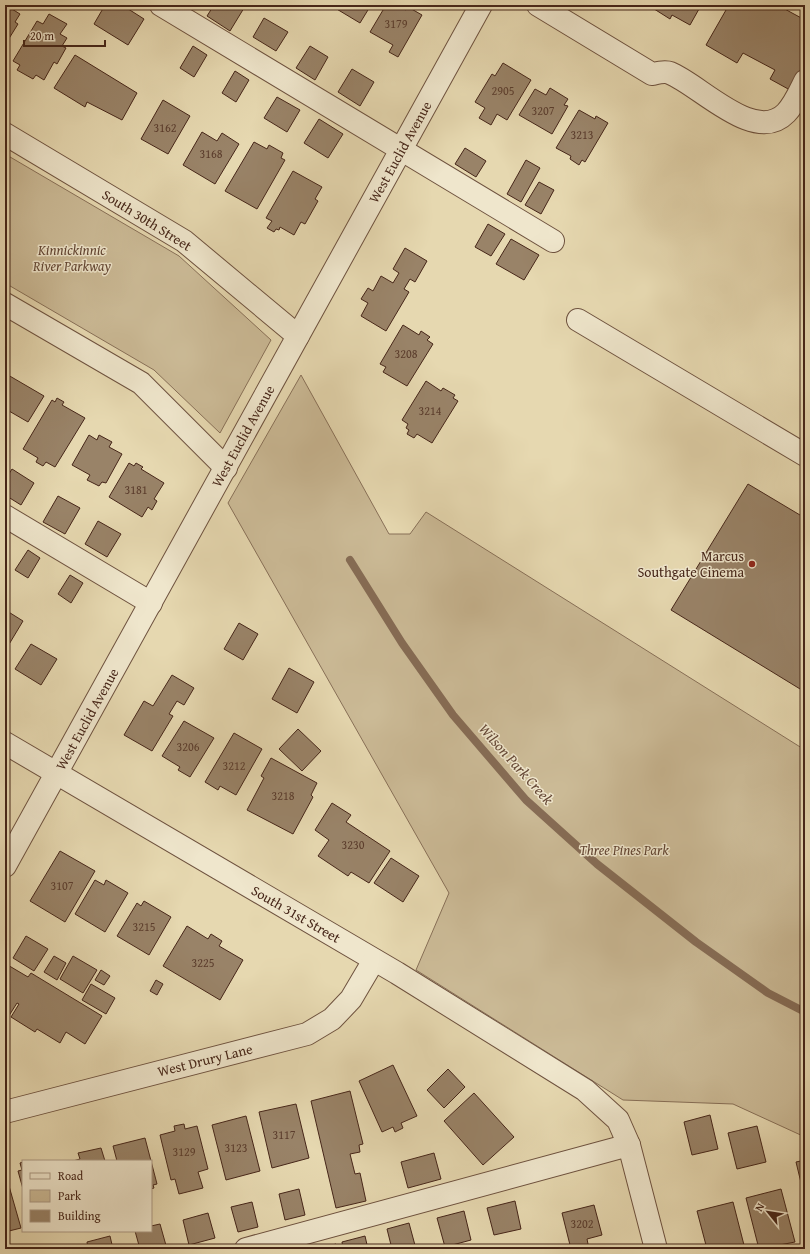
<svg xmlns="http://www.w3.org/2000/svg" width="810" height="1254" viewBox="0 0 810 1254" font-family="'Gentium Book Plus',serif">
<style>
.green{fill:#cbba96;stroke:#887058}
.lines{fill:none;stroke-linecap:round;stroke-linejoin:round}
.stream{stroke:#866c55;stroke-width:8}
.building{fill:#998368;stroke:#462619}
.minor-casing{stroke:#6e523f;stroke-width:24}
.minor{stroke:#efe6cc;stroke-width:22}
.poi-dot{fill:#8f2418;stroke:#efe6cc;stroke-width:1.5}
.labels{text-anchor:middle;stroke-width:3;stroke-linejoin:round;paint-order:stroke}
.number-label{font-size:12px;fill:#5b3d2d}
.street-label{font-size:14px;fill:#462619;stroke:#efe6cc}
.park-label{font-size:14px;font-style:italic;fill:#614432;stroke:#efe6cc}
.poi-label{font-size:14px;fill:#462619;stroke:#efe6cc;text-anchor:end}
.water-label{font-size:15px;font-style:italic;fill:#664937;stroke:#efe6cc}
</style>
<rect width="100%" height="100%" fill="#e6d8b0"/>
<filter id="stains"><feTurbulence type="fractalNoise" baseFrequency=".005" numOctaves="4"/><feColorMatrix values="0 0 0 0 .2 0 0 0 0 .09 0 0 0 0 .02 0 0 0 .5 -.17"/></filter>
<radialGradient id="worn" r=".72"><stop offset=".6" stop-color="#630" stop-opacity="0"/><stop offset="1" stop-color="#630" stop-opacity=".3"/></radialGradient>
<g class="green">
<polygon points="5,154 179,256 271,340 220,433 154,370 5,283"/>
<polygon points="301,375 389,534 410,534 426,512 805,750 805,1137 733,1104 623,1100 416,970 449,893 228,503"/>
</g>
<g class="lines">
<polyline class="stream" points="350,560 402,643 453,715 526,800 597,864 696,942 768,993 805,1012"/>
</g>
<g class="building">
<polygon points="105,5 122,5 144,19 128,45 94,24"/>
<polygon points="214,5 239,5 244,8 230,31 207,16"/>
<polygon points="330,5 371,5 360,23"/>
<polygon points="386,5 397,5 406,10 408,7 422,15 398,57 389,52 393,45 370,32"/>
<polygon points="653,5 713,5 699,9 690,25 672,15 670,19 651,7"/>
<polygon points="717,5 782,5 781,7 805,20 805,65 790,90 770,79 775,70 743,53 737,63 706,45 726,10"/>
<polygon points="7,6 20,14 15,22 18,24 5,45 5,9"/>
<polygon points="49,14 67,24 60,34 67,38 62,46 66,48 57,64 54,62 44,80 36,75 33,79 17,70 20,65 13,61 37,21 43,24"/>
<polygon points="264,18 288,32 276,51 253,37"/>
<polygon points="193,46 207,55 194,77 180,68"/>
<polygon points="310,46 328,57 315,80 296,68"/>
<polygon points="75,55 137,93 122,120 87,102 85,107 54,88"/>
<polygon points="503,63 531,80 507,120 497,114 491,125 479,118 485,108 475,102 492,74 495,76"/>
<polygon points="352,69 374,82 360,106 338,92"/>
<polygon points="235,71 249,80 236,102 222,93"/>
<polygon points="550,88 568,99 564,105 568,106 552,134 519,115 535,89 546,95"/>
<polygon points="277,97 300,110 287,132 264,118"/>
<polygon points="163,100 190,116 168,154 141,139"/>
<polygon points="579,110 595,119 596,116 608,123 585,162 582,160 579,165 570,159 571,156 556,148"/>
<polygon points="319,119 343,134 328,158 304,143"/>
<polygon points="202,132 217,141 222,133 239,144 215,184 183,165"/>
<polygon points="254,142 267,149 269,145 283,153 281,158 285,160 257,209 225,191"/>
<polygon points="465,148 486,161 476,177 455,164"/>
<polygon points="526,160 540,168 521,202 507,194"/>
<polygon points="293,171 322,187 315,199 318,201 305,224 301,222 294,235 280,227 279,230 276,229 274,232 267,228 272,221 266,218"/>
<polygon points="539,182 554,190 541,214 525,205"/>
<polygon points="488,224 505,234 491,256 475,247"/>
<polygon points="511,239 539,255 524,280 496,264"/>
<polygon points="405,248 427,261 415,282 410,279 404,289 409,292 386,331 361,316 368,303 361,299 368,288 373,291 381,276 393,283 399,273 393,269"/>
<polygon points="403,325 419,335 421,331 430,337 427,340 433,344 407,386 383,372 386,367 380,364"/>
<polygon points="8,375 44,396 28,422 9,411 5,418 5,381"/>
<polygon points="426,381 441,391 443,388 455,395 453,398 458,401 432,443 417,434 414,438 407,434 409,430 406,428 408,424 402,420"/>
<polygon points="57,398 64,402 62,405 85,418 55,467 46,462 43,466 36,462 38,458 23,449 52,400 55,402"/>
<polygon points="89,435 97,440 99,435 112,442 109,447 122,454 106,483 102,482 99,486 87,480 90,475 72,465"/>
<polygon points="129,463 134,466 136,463 143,467 141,469 164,483 154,499 157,501 152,510 148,507 142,517 109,497"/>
<polygon points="12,469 34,483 21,505 5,495 5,480"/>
<polygon points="748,484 805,518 805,692 671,610"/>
<polygon points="58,496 80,508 65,534 43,522"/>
<polygon points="98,521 121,534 107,557 85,544"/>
<polygon points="28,550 40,558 28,578 15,570"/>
<polygon points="70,575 83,583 71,603 58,594"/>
<polygon points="7,611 23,621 5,651 5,613"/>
<polygon points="239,623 258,634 243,660 224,649"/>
<polygon points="31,644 57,659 41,685 15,669"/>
<polygon points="289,668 314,682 297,713 272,699"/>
<polygon points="172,675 194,688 184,705 177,701 169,714 173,716 152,751 124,735 144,701 153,706"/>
<polygon points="184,721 214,738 190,777 178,770 180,767 162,756"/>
<polygon points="298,729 321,751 302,771 279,749"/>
<polygon points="234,733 262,749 236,795 220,786 218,790 205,782"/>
<polygon points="271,758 317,783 311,795 313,797 293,834 247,810 264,778 261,776"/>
<polygon points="332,803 351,815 346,822 390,851 369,883 351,872 348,876 318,856 329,840 315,830"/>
<polygon points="60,851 95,871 65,922 30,901"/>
<polygon points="391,858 419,876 403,902 374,883"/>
<polygon points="95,880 104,885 106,880 128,893 105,932 75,914"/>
<polygon points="144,901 171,917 149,955 117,936 137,903 141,906"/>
<polygon points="187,926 208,939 211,934 222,941 219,946 243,960 220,1000 163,966"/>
<polygon points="26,936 48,949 34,971 13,958"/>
<polygon points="54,956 66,963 57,980 44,972"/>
<polygon points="73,956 97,970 83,993 60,979"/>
<polygon points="6,964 28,977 31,973 102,1016 85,1044 66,1032 60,1043 37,1029 35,1032 11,1017 19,1004 17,1003 5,1022"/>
<polygon points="101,970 110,976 104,985 95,980"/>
<polygon points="156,980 163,984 157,995 150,991"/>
<polygon points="91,984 115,998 106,1014 82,1000"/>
<polygon points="393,1065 417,1116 401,1123 403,1128 395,1132 393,1127 382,1132 359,1081"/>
<polygon points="448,1069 465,1087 444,1108 427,1090"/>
<polygon points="350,1091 363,1144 359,1145 360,1152 350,1154 355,1174 360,1173 366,1201 336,1208 311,1101"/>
<polygon points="474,1093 514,1137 483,1165 444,1121"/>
<polygon points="296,1104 309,1158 272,1168 259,1112"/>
<polygon points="710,1115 718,1149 692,1155 684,1122"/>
<polygon points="246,1116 260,1171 226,1180 212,1125"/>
<polygon points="184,1124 185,1129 197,1126 208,1169 198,1172 203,1188 179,1194 175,1179 171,1180 160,1135 175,1131 174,1126"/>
<polygon points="757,1126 766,1162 737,1169 728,1133"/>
<polygon points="145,1138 157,1184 153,1185 154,1188 151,1189 151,1161 117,1161 113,1146"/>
<polygon points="101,1148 105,1161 73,1161 80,1159 78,1153"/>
<polygon points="434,1153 441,1179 408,1188 401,1162"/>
<polygon points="805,1160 805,1191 803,1191 796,1162"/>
<polygon points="23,1162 23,1189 18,1171 22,1170 20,1163"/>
<polygon points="5,1172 21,1228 5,1232"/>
<polygon points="299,1189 305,1215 285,1220 279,1194"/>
<polygon points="781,1189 795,1242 759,1249 746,1198"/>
<polygon points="515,1201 521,1229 494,1235 487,1208"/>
<polygon points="252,1202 258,1227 238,1232 231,1207"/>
<polygon points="733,1202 745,1249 707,1249 697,1211"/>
<polygon points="594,1205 602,1235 587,1239 589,1249 571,1249 562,1213"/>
<polygon points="464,1211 471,1240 445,1247 437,1218"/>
<polygon points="208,1213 215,1238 189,1245 183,1220"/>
<polygon points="409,1223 416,1249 392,1249 387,1229"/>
<polygon points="160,1224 167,1249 140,1249 135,1231 151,1231 151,1226"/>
<polygon points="110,1236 113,1249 88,1249 87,1242"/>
<polygon points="365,1236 368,1249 343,1249 342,1242"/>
<polygon points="336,1244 338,1249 317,1249"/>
</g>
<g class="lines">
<g class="minor-casing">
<g id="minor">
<polyline points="161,5 553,241"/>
<path d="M538,5L652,74C657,73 665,71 670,73C700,85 755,145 786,113C794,105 800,91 805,81"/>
<polyline points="5,134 184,241 298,336"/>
<polyline points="5,304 141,383 226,468"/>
<polyline points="578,320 805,455"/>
<polyline points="5,516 151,603"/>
<polyline points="5,743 397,973 585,1090 618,1120 629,1145 656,1249"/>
<polyline points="5,866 481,5"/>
<polyline points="5,1112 307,1034 332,1019 351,999 374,960"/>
<polyline points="246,1249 629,1145"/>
</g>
</g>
<use href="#minor" class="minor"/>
</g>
<circle class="poi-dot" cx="752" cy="564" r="4"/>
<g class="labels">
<g class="number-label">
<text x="396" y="28">3179</text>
<text x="503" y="95">2905</text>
<text x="543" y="115">3207</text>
<text x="165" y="132">3162</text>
<text x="582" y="139">3213</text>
<text x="211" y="158">3168</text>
<text x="406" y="358">3208</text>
<text x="430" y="415">3214</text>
<text x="136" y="494">3181</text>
<text x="188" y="751">3206</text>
<text x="234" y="770">3212</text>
<text x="283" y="800">3218</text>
<text x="353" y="849">3230</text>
<text x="62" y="890">3107</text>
<text x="144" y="931">3215</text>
<text x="203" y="967">3225</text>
<text x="284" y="1139">3117</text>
<text x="236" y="1152">3123</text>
<text x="184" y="1156">3129</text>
<text x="582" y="1228">3202</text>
</g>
<g class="street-label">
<text transform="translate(400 152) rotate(-61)" y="5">West Euclid Avenue</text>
<text transform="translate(147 220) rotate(32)" y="5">South 30th Street</text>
<text transform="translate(243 436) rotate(-61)" y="5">West Euclid Avenue</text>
<text transform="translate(87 719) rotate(-61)" y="5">West Euclid Avenue</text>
<text transform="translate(296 914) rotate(30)" y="5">South 31st Street</text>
<text transform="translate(205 1060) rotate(-14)" y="5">West Drury Lane</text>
</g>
<g class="park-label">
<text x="72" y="255">Kinnickinnic<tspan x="72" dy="16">River Parkway</tspan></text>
<text x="624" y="855">Three Pines Park</text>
</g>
<g class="poi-label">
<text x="744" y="561">Marcus<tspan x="744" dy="16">Southgate Cinema</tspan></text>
</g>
<g class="water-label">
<text transform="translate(516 764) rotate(48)" y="5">Wilson Park Creek</text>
</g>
</g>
<rect width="810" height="1254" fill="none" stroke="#e6d8b0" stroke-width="20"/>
<rect x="6" y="6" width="798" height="1242" fill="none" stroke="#462619" stroke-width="2"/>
<rect x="10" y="10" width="790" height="1234" fill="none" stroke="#462619"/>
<rect x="22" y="1160" width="130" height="72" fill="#efe6cc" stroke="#ab9984"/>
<rect x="30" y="1173" width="20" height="6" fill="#efe6cc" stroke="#ab9984"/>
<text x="58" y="1180" font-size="12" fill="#462619">Road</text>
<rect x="30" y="1190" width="20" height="12" fill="#cbba96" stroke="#ab9984"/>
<text x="58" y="1200" font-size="12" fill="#462619">Park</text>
<rect x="30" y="1210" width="20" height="12" fill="#998368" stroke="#ab9984"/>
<text x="58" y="1220" font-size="12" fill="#462619">Building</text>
<g transform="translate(768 1212) rotate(300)" stroke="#efe6cc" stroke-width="3" paint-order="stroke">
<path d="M0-3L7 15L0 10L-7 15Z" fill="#462619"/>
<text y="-6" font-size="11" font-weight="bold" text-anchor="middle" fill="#462619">N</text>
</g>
<path d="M24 40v6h81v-6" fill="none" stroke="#462619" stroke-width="2"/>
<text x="30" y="40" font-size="12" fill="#462619" stroke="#efe6cc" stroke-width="3" paint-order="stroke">20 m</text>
<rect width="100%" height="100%" filter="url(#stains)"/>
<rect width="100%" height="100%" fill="url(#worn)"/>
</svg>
